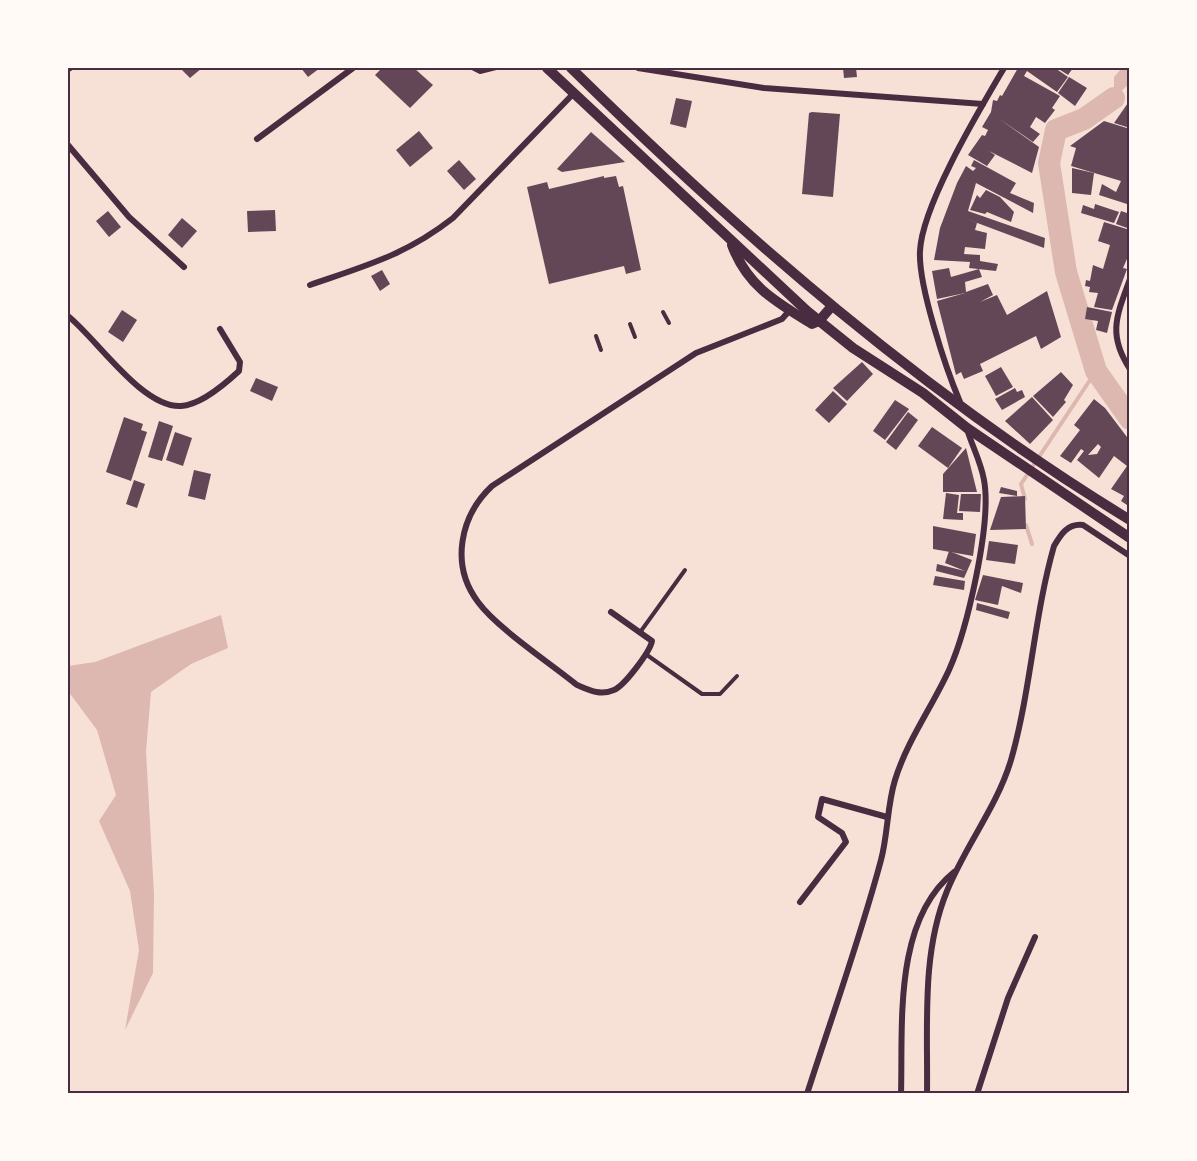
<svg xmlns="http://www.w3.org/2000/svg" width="1197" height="1161" viewBox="0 0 1197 1161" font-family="'Fira Sans',sans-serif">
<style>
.water{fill:#dcb8b0}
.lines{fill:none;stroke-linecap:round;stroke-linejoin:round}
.stream{stroke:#dcb8b0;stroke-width:4}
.river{stroke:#dcb8b0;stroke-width:22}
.building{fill:#644757;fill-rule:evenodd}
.service{stroke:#4a2c40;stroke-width:4}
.minor{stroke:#4a2c40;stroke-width:6}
.secondary{stroke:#4a2c40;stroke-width:10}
.neatline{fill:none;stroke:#4a2c40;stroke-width:2}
</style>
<rect width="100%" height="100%" fill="#f7e1d7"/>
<g class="water">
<polygon points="1122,68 1129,68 1129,84 1114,98 1114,77"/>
<polygon points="221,615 228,648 191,664 151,692 146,751 154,894 153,973 125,1030 139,950 130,891 99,821 116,795 97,730 68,691 68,666 95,662"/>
</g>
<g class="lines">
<g class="stream">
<polyline points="1025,499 1021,484 1096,371"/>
<polyline points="1026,525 1032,544"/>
</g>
<polyline class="river" points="1114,98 1084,119 1056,130 1049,163 1066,272 1096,371 1130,419"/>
</g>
<g class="building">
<polygon points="180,68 202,68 190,78"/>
<polygon points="301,68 320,68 308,77"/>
<polygon points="382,68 414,68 433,85 410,108 375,75"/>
<polygon points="843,68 856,68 857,77 844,78"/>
<polygon points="1018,68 1055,68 1068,77 1057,92 1027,71 1024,76 1060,96 1052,108 1055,110 1045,123 1036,117 1030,127 1040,134 1033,142 998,118 1039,147 1032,173 989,151 995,155 987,166 968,155 982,135 985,136 988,130 982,127 991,112 993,100 997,101 1000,95 1002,96"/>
<polygon points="1057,68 1073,68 1068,75"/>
<polygon points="1069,77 1087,88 1075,106 1058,93"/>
<polygon points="676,98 692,101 686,128 670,124"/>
<polygon points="1130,100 1130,128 1114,123"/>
<polygon points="812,112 840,114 833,197 802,194 809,113"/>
<polygon points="1104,121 1130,129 1130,205 1099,195 1102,184 1116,192 1121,181 1071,166 1076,148 1070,146"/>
<polygon points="419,131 433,148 410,167 396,150"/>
<polygon points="591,132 625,162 562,172 557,169"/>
<polygon points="459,160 476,179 464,190 447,171"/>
<polygon points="974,160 1016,183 1010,193 1034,203 1033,213 976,183 968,211 1045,238 1044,248 964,218 977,223 975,230 987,233 985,249 965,247 964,254 980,255 980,261 998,264 996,271 969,268 970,262 934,260 940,228 957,183 966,166 973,171 976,168 971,166"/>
<polygon points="1072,168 1094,173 1091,195 1072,193"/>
<polygon points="604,176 604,178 616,176 619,187 623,186 641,270 626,274 624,266 549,284 527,187 547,182 549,189"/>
<polygon points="986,190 1000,197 1014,212 1011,222 987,212 985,214 970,210 977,195 980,198"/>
<polygon points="1095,204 1119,212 1114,223 1081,213 1083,205 1094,209"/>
<polygon points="275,210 276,231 248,232 247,211"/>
<polygon points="108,211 121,227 109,237 96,221"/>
<polygon points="1121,211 1130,214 1130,229 1116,224"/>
<polygon points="182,218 197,231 182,248 168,235"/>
<polygon points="1104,222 1130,230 1130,252 1123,268 1127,269 1112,310 1094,307 1098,293 1089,292 1090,287 1085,286 1086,280 1090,281 1093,265 1103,269 1110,245 1098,241"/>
<polygon points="949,268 951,277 979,269 982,277 965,282 966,292 988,284 993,295 980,302 997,295 1007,315 1047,291 1061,337 1041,349 1036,336 980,364 983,371 964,379 961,372 956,375 937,301 965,293 937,299 932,271"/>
<polygon points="382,270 390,284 380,291 371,276"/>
<polygon points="1087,307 1112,312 1107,333 1096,330 1098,321 1085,319"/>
<polygon points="122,310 137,320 123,342 108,332"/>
<polygon points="862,362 873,374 847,401 833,388"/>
<polygon points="1001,367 1013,387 996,396 985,376"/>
<polygon points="1061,372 1073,385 1064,400 1066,402 1053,417 1033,396"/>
<polygon points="256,378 278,387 272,401 250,391"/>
<polygon points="1015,388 1017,392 1022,390 1025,397 1002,410 995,399"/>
<polygon points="833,391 847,404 829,423 815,410"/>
<polygon points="1032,397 1053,420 1030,444 1005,421"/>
<path d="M1094,399L1105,408L1130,441V507L1121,501L1124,496L1111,489L1127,466L1114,456L1099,478L1077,460L1084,451L1081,449L1071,463L1060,456L1080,430L1074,425ZM1098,444L1101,447L1097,454L1088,455Z"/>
<polygon points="895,400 909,409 885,440 873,431"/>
<polygon points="908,412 918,420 896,450 886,442"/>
<polygon points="124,417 143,424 141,430 147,432 131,481 106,472"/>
<polygon points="159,421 173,426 162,461 148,457"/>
<polygon points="932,427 962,448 948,468 918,446"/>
<polygon points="175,432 192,438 183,466 166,460"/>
<polygon points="966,448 977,492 943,492 943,474"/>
<polygon points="194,470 211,474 205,500 188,496"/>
<polygon points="134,480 145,484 137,508 126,504"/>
<polygon points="1001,487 1017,491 1017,496 999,493"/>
<polygon points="946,493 959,495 957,513 963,513 963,520 943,519"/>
<polygon points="961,494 981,494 980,512 959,511"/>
<polygon points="1025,496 1026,529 990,530 1001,497"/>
<polygon points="933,526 976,534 973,556 933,549"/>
<polygon points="989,541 1018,545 1015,564 986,560"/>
<polygon points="949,551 972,560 964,578 936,571 937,564 965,571 945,563"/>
<polygon points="983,575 1023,583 1021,593 1002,586 998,605 975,600"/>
<polygon points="935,576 965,581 964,590 933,585"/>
<polygon points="977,603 1010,612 1008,619 976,610"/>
</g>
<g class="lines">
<g class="service">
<polyline points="472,68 480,72 496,68"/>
<polyline points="663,312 669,323"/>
<polyline points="630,324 635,337"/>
<polyline points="596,336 601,350"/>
<polyline points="641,631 685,570"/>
<polyline points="647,655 702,694 720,694 737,676"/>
</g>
<g class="minor">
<polyline points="638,68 764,88 983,104"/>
<polyline points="68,69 70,68"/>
<polyline points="257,139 353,68"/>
<polyline points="68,145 129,217 184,267"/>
<path d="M1130,279C1117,315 1107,334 1130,369"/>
<path d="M310,285C365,266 406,255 453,218L574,93"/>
<path d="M68,316C97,339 142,408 181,406C200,405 225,384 239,371L240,362L220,329"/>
<path d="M960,402C946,369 918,285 920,251C922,205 980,109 1004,68"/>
<path d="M611,612L652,641C650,652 624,686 614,690C600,696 589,690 577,685C550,663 497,628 478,602C450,565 460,516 492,486L696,353L782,319L790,310"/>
<polyline points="800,902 846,842 842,833 818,817 822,799 887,817"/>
<path d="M807,1094C832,1016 860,939 881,860C888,834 887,806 895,780C907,741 932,707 949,670C967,630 992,523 984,480C981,462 972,446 967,429"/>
<path d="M901,1094C903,1024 893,921 954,872"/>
<path d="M927,1094C928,1027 921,954 947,891C965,846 997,807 1011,760C1031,690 1034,616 1054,546C1061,534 1068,523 1083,525L1130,556"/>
<polyline points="977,1094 1008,998 1035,937"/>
</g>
<g class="secondary">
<polyline points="547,68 807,311 853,348 923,393 967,428 1130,538"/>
<path d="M571,68C742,236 925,395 1130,520"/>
<path d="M732,245C747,286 776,302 812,324L819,321L832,306"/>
</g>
</g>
<rect width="1197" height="1161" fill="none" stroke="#fffaf5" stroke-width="138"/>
<rect x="69" y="69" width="1059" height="1023" class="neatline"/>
</svg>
